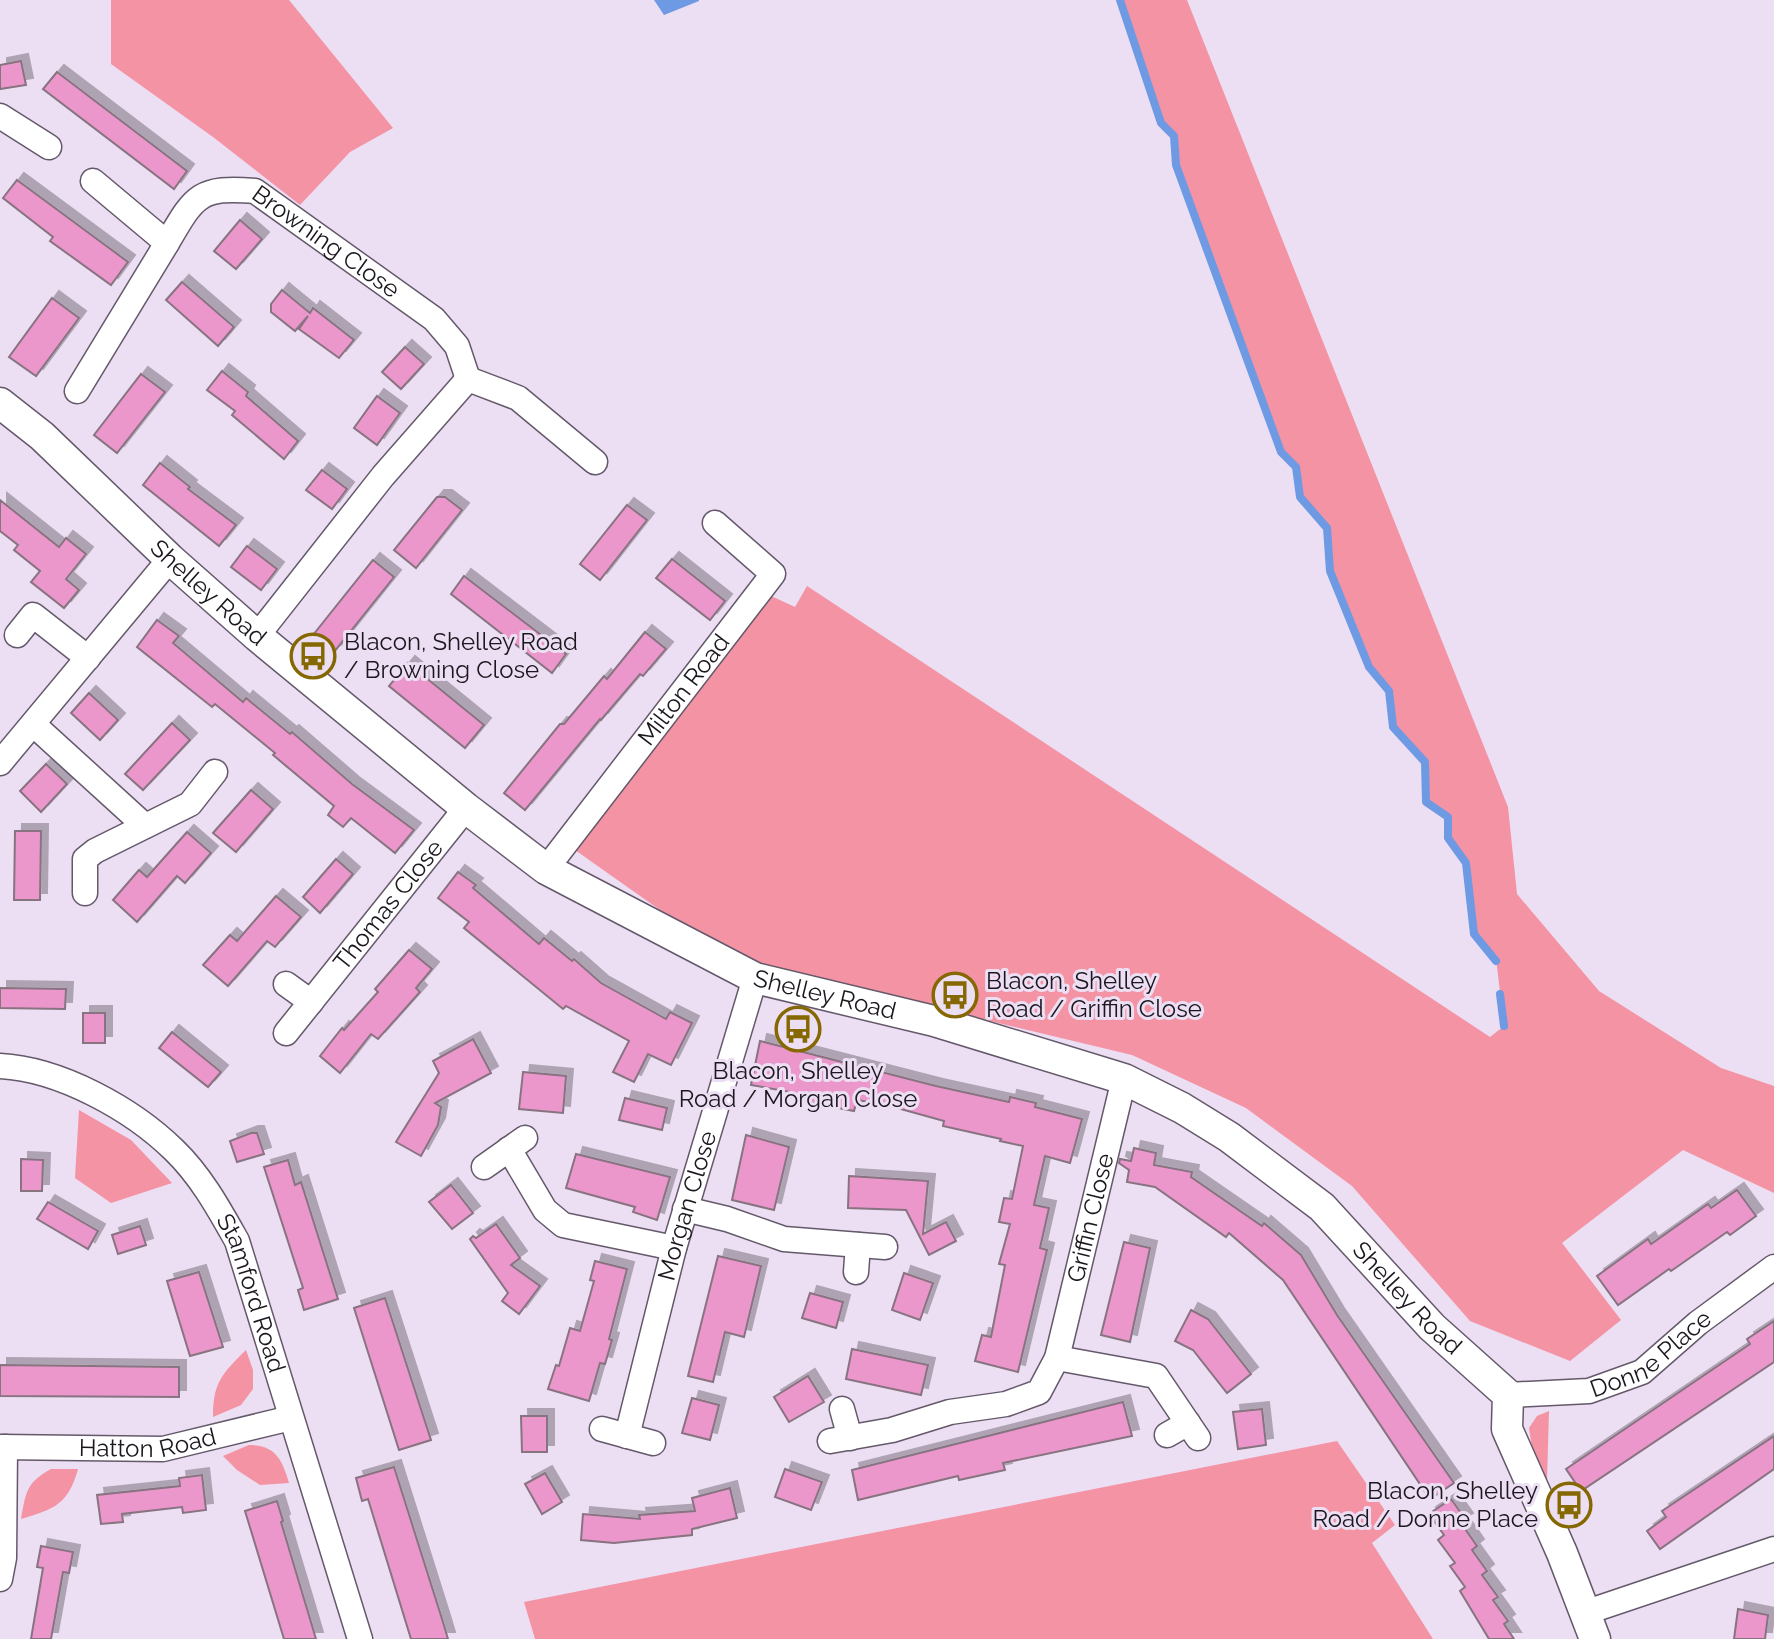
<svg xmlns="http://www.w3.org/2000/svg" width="1774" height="1639" viewBox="0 0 1774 1639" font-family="Raleway,sans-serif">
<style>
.green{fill:#f393a4}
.water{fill:#6e99e3}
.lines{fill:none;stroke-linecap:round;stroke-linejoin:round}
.stream{stroke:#6e99e3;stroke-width:8}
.building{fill:#eb97cc;stroke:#887380;stroke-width:2;filter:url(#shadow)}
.minor-casing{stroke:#64596a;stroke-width:27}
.tertiary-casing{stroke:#64596a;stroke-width:33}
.minor{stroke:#fff;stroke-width:24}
.tertiary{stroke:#fff;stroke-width:30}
.labels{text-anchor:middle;stroke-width:6;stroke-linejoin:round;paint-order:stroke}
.street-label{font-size:24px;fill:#1c171f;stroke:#ecdef3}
.poi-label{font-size:24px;fill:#1c171f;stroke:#ecdef3;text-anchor:start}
</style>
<defs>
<filter id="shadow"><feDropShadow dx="7" dy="-7" stdDeviation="0" flood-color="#0004"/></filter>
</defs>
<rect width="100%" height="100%" fill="#ecdef3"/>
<g class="green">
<polygon points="111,0 289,0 393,128 350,152 300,205 213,137 111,64"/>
<polygon points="1120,0 1187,0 1508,807 1517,894 1599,991 1721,1068 1774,1086 1774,1193 1683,1150 1562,1243 1621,1320 1570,1361 1470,1321 1352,1186 1246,1108 1132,1055 761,966 660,910 575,850 769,595 795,607 807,586 1490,1037 1504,1026 1496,958 1474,934 1466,863 1448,838 1447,817 1426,802 1425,762 1393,727 1389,691 1369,667 1330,571 1327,528 1300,497 1296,467 1281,452 1176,165 1174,136 1161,123"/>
<polygon points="79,1110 131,1140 172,1183 111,1203 75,1178"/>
<path d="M246,1350L253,1370V1389L241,1405L213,1417C213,1382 222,1374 246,1350Z"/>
<polygon points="1549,1411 1547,1480 1534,1462 1529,1428 1537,1416"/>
<polygon points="1337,1441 1395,1525 1372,1543 1433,1639 535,1639 524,1602"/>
<path d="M249,1445C276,1445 282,1460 289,1483L260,1485L237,1470L223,1456Z"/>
<path d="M51,1469H78C68,1505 54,1509 21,1519C26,1492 26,1483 51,1469Z"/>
</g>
<polygon class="water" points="654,0 699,0 699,1 664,15"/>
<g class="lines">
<g class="stream">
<polyline points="1120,0 1161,123 1174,136 1176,165 1281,452 1296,467 1300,497 1327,528 1330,571 1369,667 1389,691 1393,727 1425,762 1426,802 1448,817 1448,838 1466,863 1474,934 1496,961"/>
<polyline points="1500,994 1504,1026"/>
</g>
</g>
<g class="building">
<polygon points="21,61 26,85 0,89 0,65"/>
<polygon points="57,72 187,171 174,189 43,89"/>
<polygon points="17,180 128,262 111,285 50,241 53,237 3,198"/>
<polygon points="240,220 262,239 236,269 214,251"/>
<polygon points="182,282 234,327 218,346 166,300"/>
<polygon points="282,290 310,313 313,308 354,340 339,358 299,329 308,316 295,331 271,312 271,304"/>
<polygon points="52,298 79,318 36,376 9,357"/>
<polygon points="405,347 424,364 401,389 382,372"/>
<polygon points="222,371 248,392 246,396 298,441 284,459 232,415 235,411 207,390"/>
<polygon points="141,374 165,392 117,453 94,435"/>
<polygon points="377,396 400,413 377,445 354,428"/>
<polygon points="160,463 190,487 188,489 236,525 219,546 143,485"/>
<polygon points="322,470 347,489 332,509 306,490"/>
<polygon points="437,497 445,497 462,510 416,568 394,550"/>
<polygon points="0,500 59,547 66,538 86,554 66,579 79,590 64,608 31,582 40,571 14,550 18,545 0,531"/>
<polygon points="627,505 647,520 600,580 580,564"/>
<polygon points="247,546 277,569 261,590 231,567"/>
<polygon points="672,559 725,601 710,620 656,578"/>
<polygon points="373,560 394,577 334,652 313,635"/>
<polygon points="464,576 566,654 552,673 451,594"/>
<polygon points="157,620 179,636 173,643 243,702 246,698 290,734 292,732 352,784 414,830 395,853 351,818 343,827 328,815 334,806 273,755 275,753 215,704 212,707 137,647"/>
<polygon points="645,632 666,649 643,676 640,674 601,720 600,719 525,810 504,793 560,724 564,724 604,676 607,679"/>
<polygon points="408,663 484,725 465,748 389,686"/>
<polygon points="89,693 118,720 100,740 71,713"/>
<polygon points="172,723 190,740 143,790 125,774"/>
<polygon points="46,764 67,784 41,812 20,791"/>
<polygon points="251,790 273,809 236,852 213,833"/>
<polygon points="15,831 41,831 40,900 14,900"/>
<polygon points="187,832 211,853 185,883 177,876 137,922 113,900 139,870 147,877"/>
<polygon points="336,859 353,874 320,913 303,897"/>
<polygon points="458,872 476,885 473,888 539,944 544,938 572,961 574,959 601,983 666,1019 670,1012 692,1023 671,1065 648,1054 634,1082 613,1072 629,1041 566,1006 563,1009 464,928 469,922 438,898"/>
<polygon points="276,896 301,917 275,947 267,941 228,986 203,965 230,935 237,941"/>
<polygon points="409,950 432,969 416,988 420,992 378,1039 371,1034 340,1073 320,1056 342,1028 344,1030 378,992 375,989"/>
<polygon points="0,988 66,989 65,1009 0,1008"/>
<rect x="83" y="1013" width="22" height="30"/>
<polygon points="172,1032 221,1072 208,1087 159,1048"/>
<polygon points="473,1039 491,1073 435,1103 441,1107 438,1125 421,1156 396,1142 439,1073 433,1061"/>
<polygon points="760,1041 936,1086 1009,1102 1010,1097 1036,1103 1035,1107 1082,1119 1070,1163 1045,1156 1034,1205 1049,1208 1040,1248 1047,1250 1018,1372 975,1361 982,1335 991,1337 1005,1265 999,1264 1010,1224 999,1222 1004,1198 1012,1199 1023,1146 1000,1141 1001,1139 943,1126 944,1121 890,1106 857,1100 854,1111 813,1103 789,1097 790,1092 751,1085"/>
<polygon points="523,1072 566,1076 563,1113 519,1109"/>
<polygon points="625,1098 667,1108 662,1130 619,1120"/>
<polygon points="251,1133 257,1133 264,1154 237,1162 230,1141"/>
<polygon points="746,1135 789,1147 774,1210 732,1200"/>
<polygon points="1134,1148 1156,1153 1154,1165 1192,1172 1191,1177 1262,1226 1264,1223 1301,1255 1337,1315 1454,1483 1430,1499 1283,1280 1229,1233 1226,1237 1155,1187 1127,1182 1129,1170 1119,1163 1120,1159 1131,1161"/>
<polygon points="576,1154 670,1177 657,1220 633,1212 635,1207 566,1188"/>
<polygon points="21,1159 43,1160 42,1191 21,1191"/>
<polygon points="288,1160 295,1185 301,1182 338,1299 304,1310 298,1290 303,1288 264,1167"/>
<polygon points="849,1176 928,1181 923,1234 946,1222 956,1241 929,1255 906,1210 848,1208"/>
<polygon points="451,1185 473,1213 452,1229 429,1202"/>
<polygon points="1737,1190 1756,1216 1730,1235 1727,1232 1671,1271 1669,1269 1618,1305 1597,1276 1648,1239 1651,1244 1708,1204 1711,1208"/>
<polygon points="48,1202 98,1231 88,1249 37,1219"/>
<polygon points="496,1224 520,1258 511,1265 540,1286 519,1314 502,1301 508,1293 470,1239 473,1236 476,1238"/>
<polygon points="140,1226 146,1245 118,1254 112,1235"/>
<polygon points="1124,1242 1150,1248 1130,1342 1101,1335"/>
<polygon points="718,1256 761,1266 744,1337 725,1332 713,1382 688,1376"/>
<polygon points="595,1261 627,1269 609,1339 612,1340 605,1364 600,1363 589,1401 548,1389 556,1365 559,1366 570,1328 580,1331 594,1281 590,1280"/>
<polygon points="199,1272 223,1347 190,1356 167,1281"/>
<polygon points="904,1273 933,1283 920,1320 892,1310"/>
<polygon points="810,1293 843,1302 836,1328 802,1318"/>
<polygon points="385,1298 431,1440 399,1450 354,1308"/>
<polygon points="1191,1310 1208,1319 1251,1374 1227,1393 1193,1350 1175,1341"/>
<polygon points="1774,1321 1774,1362 1581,1491 1566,1469 1750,1344 1747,1339"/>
<polygon points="852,1349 928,1365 921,1395 846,1379"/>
<polygon points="0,1365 179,1367 179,1397 0,1396"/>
<polygon points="808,1376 824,1402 789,1422 774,1397"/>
<polygon points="692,1398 719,1405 710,1440 682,1433"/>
<polygon points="1123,1402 1132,1436 1003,1463 1005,1470 959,1480 958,1476 858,1500 852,1470"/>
<polygon points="1262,1409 1266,1445 1238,1449 1233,1412"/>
<polygon points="521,1416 547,1416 547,1452 522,1452"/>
<polygon points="1774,1436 1774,1469 1660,1549 1647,1531 1666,1517 1662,1511"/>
<polygon points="394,1467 442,1619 448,1639 411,1639 368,1499 362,1501 356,1478"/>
<polygon points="785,1469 822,1482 811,1510 775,1497"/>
<polygon points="545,1473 562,1502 542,1514 525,1484"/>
<polygon points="202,1475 206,1510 183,1513 182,1507 122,1514 123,1522 101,1524 97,1495 180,1486 179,1478"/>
<polygon points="730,1488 737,1518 692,1529 692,1535 614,1543 581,1540 583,1514 640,1519 639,1515 695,1511 692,1498"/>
<polygon points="1451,1499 1466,1520 1461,1523 1477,1546 1472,1550 1487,1571 1482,1575 1498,1597 1493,1600 1508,1621 1504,1624 1514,1639 1489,1639 1460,1591 1465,1587 1450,1566 1455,1563 1438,1540 1444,1535 1429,1514"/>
<polygon points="277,1501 283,1521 281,1522 316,1639 284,1639 245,1511"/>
<polygon points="41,1546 73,1552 69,1573 63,1572 51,1639 31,1639 43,1568 37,1567"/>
<polygon points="1738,1609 1768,1615 1765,1639 1734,1639"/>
</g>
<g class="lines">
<g class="minor-casing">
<g id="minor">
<polyline points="0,116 49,147"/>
<path id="s1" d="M167,243C194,197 198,186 255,191L434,319L457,346L468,379L518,398L595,462"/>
<polyline points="77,391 167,243 93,181"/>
<polyline points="17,635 33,615 88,658"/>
<polyline points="257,636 383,476 468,379"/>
<polyline points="33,724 145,826"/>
<polyline points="0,763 170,559"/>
<path id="s2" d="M546,869L773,574L715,523"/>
<polyline points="85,893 85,859 95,851 190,804 215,772"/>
<polyline points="286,984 311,1002"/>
<path id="s3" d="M286,1033L466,808"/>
<path id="s4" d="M0,1066C60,1069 132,1109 174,1150C201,1176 219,1209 237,1241L360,1639"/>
<polyline points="509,1149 545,1210 563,1225 674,1248"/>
<polyline points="484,1167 525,1138"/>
<polyline points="685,1209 727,1219 784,1239 885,1247"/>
<polyline points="856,1272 858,1245"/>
<polyline points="1057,1358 1156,1376 1198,1438"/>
<path id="s5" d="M1508,1395L1589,1391L1642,1372L1698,1323L1774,1267"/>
<polyline points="842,1409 850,1438"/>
<polyline points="602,1429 653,1443"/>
<polyline points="1167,1435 1188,1423"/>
<path id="s6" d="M627,1436L674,1248L755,978"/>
<path id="s7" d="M830,1441L892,1430L950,1412L1006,1404L1039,1392L1057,1358L1124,1079"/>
<path id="s8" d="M0,1447L163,1449L291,1418"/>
<polyline points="0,1579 4,1558 5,1447"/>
<polyline points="1584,1613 1774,1549"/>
</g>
</g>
<g class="tertiary-casing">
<g id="tertiary">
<path id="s9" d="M0,403L42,436L170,559L257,636L466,808L546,869L755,978L934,1021L1124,1079L1182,1108L1229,1137L1322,1207L1432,1327L1508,1395L1507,1429L1562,1553L1595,1639"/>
</g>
</g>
<use href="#minor" class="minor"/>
<use href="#tertiary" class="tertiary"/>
</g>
<defs>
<g id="bus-ring" transform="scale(2.3)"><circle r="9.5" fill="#ecdef3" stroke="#856801" stroke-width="1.5"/><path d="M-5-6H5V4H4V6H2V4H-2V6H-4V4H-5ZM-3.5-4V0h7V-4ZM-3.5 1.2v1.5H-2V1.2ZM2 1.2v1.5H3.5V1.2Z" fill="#856801"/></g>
</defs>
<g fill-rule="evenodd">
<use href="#bus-ring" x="313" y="656"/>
<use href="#bus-ring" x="955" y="995"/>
<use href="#bus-ring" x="798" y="1029"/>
<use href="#bus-ring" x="1569" y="1505"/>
</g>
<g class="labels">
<g class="street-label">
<text dy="8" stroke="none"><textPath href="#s1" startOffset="200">Browning Close</textPath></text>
<text dy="8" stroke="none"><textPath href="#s9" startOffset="282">Shelley Road</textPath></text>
<text dy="8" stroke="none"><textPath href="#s2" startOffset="226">Milton Road</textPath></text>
<text dy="8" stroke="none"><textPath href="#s3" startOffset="164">Thomas Close</textPath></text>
<text dy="8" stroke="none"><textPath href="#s9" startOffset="1026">Shelley Road</textPath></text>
<text dy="8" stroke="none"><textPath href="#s6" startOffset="238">Morgan Close</textPath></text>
<text dy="8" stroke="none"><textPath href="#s7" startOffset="398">Griffin Close</textPath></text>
<text dy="8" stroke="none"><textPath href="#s4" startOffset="362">Stamford Road</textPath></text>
<text dy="8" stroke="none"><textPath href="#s9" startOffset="1698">Shelley Road</textPath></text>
<text dy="8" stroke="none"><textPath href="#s5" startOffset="154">Donne Place</textPath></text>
<text dy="8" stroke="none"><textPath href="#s8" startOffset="148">Hatton Road</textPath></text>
</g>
<g class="poi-label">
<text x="344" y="650">Blacon, Shelley Road<tspan x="344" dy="28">/ Browning Close</tspan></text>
<text x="986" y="989">Blacon, Shelley<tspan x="986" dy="28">Road / Griffin Close</tspan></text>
<text x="798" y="1079" text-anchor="middle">Blacon, Shelley<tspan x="798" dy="28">Road / Morgan Close</tspan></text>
<text x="1538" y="1499" text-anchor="end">Blacon, Shelley<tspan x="1538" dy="28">Road / Donne Place</tspan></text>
</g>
</g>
</svg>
